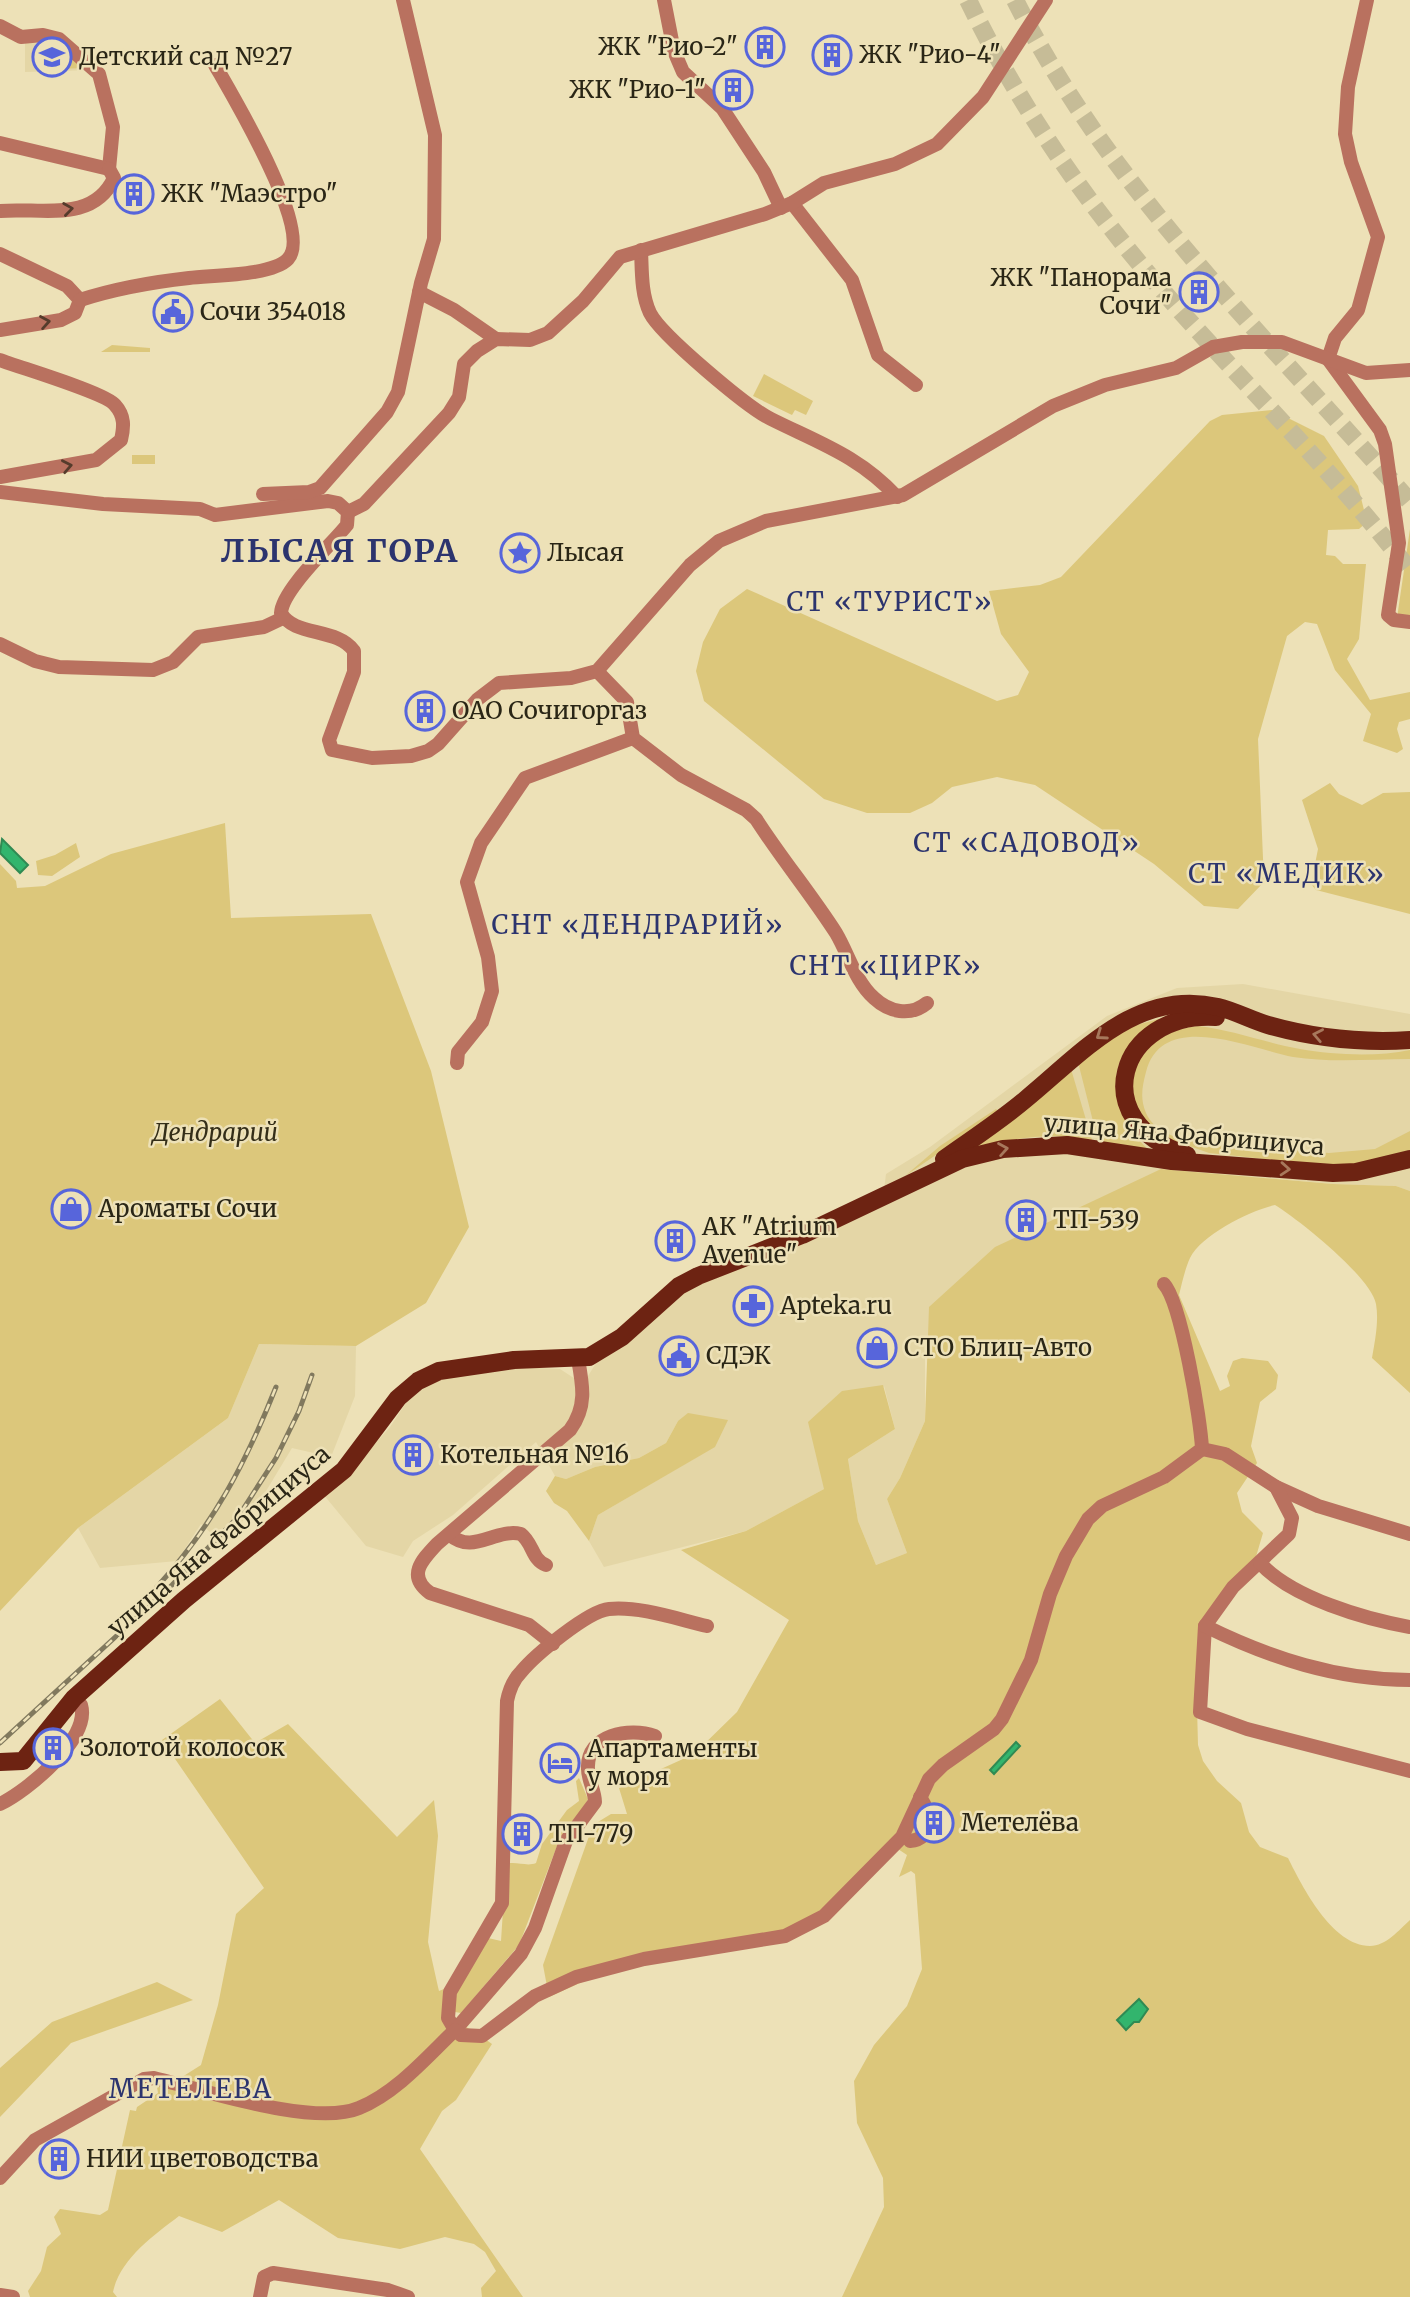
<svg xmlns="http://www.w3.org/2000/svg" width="1410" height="2297" viewBox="0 0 1410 2297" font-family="Merriweather,serif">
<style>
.built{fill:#e4d6a6}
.green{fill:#dcc77b}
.water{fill:#32b56d;stroke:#308a53;stroke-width:2}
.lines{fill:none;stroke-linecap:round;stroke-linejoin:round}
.major-tunnel{stroke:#c6bc97;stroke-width:18;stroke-dasharray:18 9;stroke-linecap:butt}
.minor{stroke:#b9715f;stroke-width:14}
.major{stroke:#6d2312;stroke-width:18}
.rail-casing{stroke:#81795e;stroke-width:5}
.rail{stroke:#ede1b7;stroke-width:2.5;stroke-dasharray:8;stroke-linecap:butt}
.oneway{stroke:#553c2c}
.oneway2{stroke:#a7785c}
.labels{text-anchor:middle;stroke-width:5;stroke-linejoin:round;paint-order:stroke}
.poi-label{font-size:24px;fill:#2a2616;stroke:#ede1b7;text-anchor:start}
.park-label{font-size:24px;font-style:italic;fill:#342e18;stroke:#ede1b7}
.street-label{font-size:24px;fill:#2a2616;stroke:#ede1b7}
.neighbourhood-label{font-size:26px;letter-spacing:2px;fill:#2c346e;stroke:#ede1b7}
.district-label{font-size:32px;font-weight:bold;letter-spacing:2px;fill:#2c346e;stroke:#ede1b7}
</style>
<rect width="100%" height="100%" fill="#ede1b7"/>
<g class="built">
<polygon points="25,43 66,43 92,70 25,72"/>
<polygon points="1243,984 1410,1014 1410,1191 1396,1186 1333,1184 1161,1169 925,1354 925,1421 900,1478 887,1499 907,1553 876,1565 858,1521 848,1459 895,1429 884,1386 824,1489 746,1531 604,1567 589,1541 598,1515 714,1447 678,1421 666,1443 639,1458 595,1467 566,1479 555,1476 536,1442 453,1515 413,1541 403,1557 366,1546 323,1494 358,1463 390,1427 406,1403 425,1387 452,1375 516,1367 560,1369 583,1384 618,1328 677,1279 728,1252 767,1242 884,1190 886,1174 930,1147 1107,1016 1177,988"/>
<polygon points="259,1344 356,1346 355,1396 331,1457 292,1448 257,1506 222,1543 201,1524 177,1561 100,1568 78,1528 228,1418"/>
</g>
<g class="green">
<polygon points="53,46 65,46 88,68 53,69"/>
<polygon points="112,345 150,348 150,352 101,352"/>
<polygon points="764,374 813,401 806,415 795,410 792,415 753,396"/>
<polygon points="1272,410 1324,436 1358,486 1367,522 1359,529 1328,530 1326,555 1335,556 1343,564 1366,564 1359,639 1347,659 1370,700 1410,692 1410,719 1399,722 1397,729 1403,749 1397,753 1363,741 1371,714 1335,670 1317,624 1305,622 1287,636 1258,739 1264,882 1238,909 1204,906 1154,864 1035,785 997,777 952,787 932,803 910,813 867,813 824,799 704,701 696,671 703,642 720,609 747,589 997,701 1018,695 1029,672 1001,634 989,591 1040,585 1061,577 1210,421 1222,415"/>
<rect x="132" y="455" width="23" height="9"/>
<polygon points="1410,529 1410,626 1397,618"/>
<polygon points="1330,783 1339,794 1362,805 1383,793 1410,792 1410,914 1316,890 1311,884 1318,849 1302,800"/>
<polygon points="225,823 231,918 371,914 431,1071 469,1227 426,1303 356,1346 259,1344 228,1418 78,1528 0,1611 0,864 16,881 17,888 45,886 111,854"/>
<polygon points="76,843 80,857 52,876 38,875 36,861 55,855"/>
<path d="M1170,1016C1102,1044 1101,1106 1151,1152L1098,1141L1078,1062L1129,1027Z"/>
<path d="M1198,1026C1233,1030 1266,1043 1300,1049C1334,1055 1377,1057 1410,1050V1059C1372,1059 1331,1063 1293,1057C1252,1049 1162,1008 1146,1072C1142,1087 1140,1099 1146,1113C1154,1131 1172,1136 1189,1141L1329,1153L1375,1149L1410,1131V1150L1357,1165L1329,1166L1209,1153L1153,1133L1131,1097C1130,1055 1158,1030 1198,1026Z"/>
<path d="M1071,1069L1092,1140C1044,1132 1014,1138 968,1150Z"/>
<polygon points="996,1109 999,1112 905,1176 940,1146"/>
<path d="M1161,1169L1333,1184L1396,1186L1410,1191V1393L1372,1358C1375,1341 1379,1321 1376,1304C1371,1277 1298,1219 1275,1205C1251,1210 1201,1235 1190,1258C1185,1269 1182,1283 1179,1295L1220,1391L1230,1386L1227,1376L1233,1361L1242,1358L1268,1361L1278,1375L1276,1389L1260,1402L1251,1446L1257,1463L1237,1493L1242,1512L1263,1533L1255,1560L1216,1601L1197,1707L1198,1745L1203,1761L1217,1781L1241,1803L1249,1832L1260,1847L1288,1858C1302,1886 1332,1946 1370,1946C1386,1946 1399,1930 1410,1920V2297H842L884,2207L883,2178L857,2123L854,2081L874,2045L907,2006L922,1969L915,1874L911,1871L899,1877L907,1855L898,1849L825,1922L591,1978L549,1997L543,1965L593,1825L611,1814H627L619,1788L694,1754L737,1712L789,1620L681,1550L746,1531L824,1489L808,1422L842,1391L883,1385L895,1429L848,1459L858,1521L876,1565L907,1553L887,1499L900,1478L925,1421L929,1307L995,1247Z"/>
<polygon points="688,1413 728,1420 715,1447 598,1515 589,1541 567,1511 554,1503 546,1491 555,1476 566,1479 595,1467 639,1458 666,1443 678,1421"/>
<path d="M220,1699L255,1743L288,1724L397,1837L434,1800L438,1836L428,1942L438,1987L439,1991L444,1989C438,2015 473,2030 492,2044L456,2100L442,2111L420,2149L523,2297H482L481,2288L496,2271L485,2252L474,2244L445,2237L400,2249L338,2238L279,2200L222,2232L179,2216C153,2236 120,2259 113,2292L117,2297H30L28,2291L41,2271L47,2247L61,2234L54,2217L60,2209L100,2215L108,2210L130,2110L136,2111L137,2107L158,2093L156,2081L171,2084L201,2065L218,2005L236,1914L264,1888L162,1740Z"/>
<path d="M579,1778L588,1799L583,1809L565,1829L557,1846L519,1945L461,2013L455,2012C450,1988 476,1958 488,1938L501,1941L506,1864C516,1861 527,1867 536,1863L542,1844L567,1810L579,1801L576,1781Z"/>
<polygon points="157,1982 193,2000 71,2043 0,2117 0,2068 52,2022"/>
</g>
<g class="water">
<polygon points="2,839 28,865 20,873 0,853"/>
<polygon points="1016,1742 1020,1746 994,1774 990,1770"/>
<polygon points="1139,1999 1148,2009 1139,2022 1134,2022 1126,2030 1117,2020"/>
</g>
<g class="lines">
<g class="major-tunnel">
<path d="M968,0C1007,81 1056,158 1111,228C1204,348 1318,450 1410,571"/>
<path d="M1015,0C1112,193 1271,341 1410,502"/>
</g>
<g class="minor">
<polyline points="664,0 674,51 683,72 722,108 764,172 781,208"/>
<polyline points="1367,0 1348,87 1345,134 1351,162 1378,237 1358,310 1335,338 1328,359 1380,430 1385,444 1399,543 1388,615 1394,620 1410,622"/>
<polyline points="0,26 21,37 43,35 59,39 99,74 113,127 109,169"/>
<polyline points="0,143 109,169"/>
<polyline points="792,203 852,280 878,355 916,385"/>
<path d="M0,211C39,207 93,224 114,178L109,169"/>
<path d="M641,250C642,271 641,294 650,313C661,335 748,408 771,419C819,443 859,456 897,497"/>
<polyline points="0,254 67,286 80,300 75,313 61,320 0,330"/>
<polyline points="419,292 454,310 496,339"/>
<path d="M80,300C114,289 153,282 189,278C212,275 272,276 288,259C314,231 232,95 215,65"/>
<path d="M0,360C21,368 106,393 115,405C125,416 124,427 121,440L96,460L0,477"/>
<path d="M0,492L103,504L200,509L215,515L328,501L338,503L348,512L347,525C331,545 282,590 281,613C294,637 337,627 354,651V672L329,740L332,750L372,758L411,756L428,751L438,744L478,699L499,683L571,678L597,671L690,565L719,541L766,521L903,495L1053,406L1105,385L1176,368L1213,347L1242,342H1282L1366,373L1410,370"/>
<polyline points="263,494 309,492 320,488 387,412 398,392 421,283 434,239 435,135 403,0"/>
<polyline points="348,512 364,504 449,413 459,397 464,364 477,351 496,339 530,340 548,333 583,301 620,257 765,214 792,203 824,183 895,164 937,144 983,97 1046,0"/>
<polyline points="0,644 35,661 59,667 153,670 173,662 198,637 264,627 283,618"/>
<path d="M597,671L627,702L633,738L681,775L746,810L756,819C781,858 811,894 836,933C849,955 855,981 874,998C889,1012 910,1017 927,1003"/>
<polyline points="457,1063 458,1052 482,1022 492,991 488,957 467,882 481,843 525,778 633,738"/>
<polyline points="1202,1449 1225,1454 1276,1487 1318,1506 1410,1534"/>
<polyline points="1276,1487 1292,1518 1289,1534 1233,1587 1205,1626 1200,1712 1247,1729 1410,1771"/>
<path d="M450,1535C473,1555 495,1528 521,1534C533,1543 532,1560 546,1565"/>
<path d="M1260,1563C1292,1598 1365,1619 1410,1627"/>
<path d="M1205,1626C1270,1658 1337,1680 1410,1680"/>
<path d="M553,1644L529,1625L430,1593C407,1576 421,1561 437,1544L570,1430C587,1407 583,1386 578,1359"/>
<path d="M655,1736C630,1727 586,1734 588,1769C588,1780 595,1791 595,1802L566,1841L535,1928L521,1954L455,2030L448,2018L450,1992L502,1903L507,1701C509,1691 513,1680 521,1672C535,1655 588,1611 609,1609C640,1606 677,1619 707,1626"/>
<path d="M0,1804C27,1791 91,1739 81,1705L74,1698"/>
<path d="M910,1841C934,1839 931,1813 920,1797"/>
<path d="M0,2178L35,2140L144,2079L154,2078C204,2090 314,2127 359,2108C396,2093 427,2057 455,2030L461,2035L482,2036L535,1996L576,1977L644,1959L785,1936L824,1916L902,1837L929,1779L943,1765L994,1729L1002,1719L1031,1660L1050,1594L1066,1556L1088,1519L1102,1506L1164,1477L1202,1449C1201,1421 1181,1302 1164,1284"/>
<polyline points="0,2295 13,2297"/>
<polyline points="260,2297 264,2277 273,2273 388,2290 408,2297"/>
</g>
<g class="major">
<path d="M1187,1155C1084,1122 1118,1011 1216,1017"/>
<path d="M944,1159C972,1139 1000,1121 1026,1099C1082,1053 1137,988 1218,1007C1235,1011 1251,1020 1268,1025C1314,1038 1363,1043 1410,1040"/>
<polyline points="0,1762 23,1761 74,1698 184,1600 344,1470 398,1398 418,1381 439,1371 514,1360 589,1357 622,1337 679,1286 698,1276 802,1235 962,1159 1003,1149 1067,1145 1172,1161 1333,1173 1356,1172 1410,1159"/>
</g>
<g class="rail-casing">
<g id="rail">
<path d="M157,1587C213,1525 245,1465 276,1387"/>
<polyline points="0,1743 172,1585 238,1517 276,1458 299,1411 312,1375"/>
</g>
</g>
<use href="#rail" class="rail"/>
</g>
<defs><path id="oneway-chevron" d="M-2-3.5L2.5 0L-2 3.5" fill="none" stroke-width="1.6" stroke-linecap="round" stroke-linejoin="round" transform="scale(1.75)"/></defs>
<g class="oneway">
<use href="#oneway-chevron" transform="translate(68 209) rotate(-8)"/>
<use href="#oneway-chevron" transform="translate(45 322) rotate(-10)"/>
<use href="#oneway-chevron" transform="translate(67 466) rotate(-11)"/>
</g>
<g class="oneway2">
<use href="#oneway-chevron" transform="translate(1101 1035) rotate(145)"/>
<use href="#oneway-chevron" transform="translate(1318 1035) rotate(-169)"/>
<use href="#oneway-chevron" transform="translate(1003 1149) rotate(-10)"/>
<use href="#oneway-chevron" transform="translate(1285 1169) rotate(4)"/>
</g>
<defs>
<g id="building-ring" transform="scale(2.0125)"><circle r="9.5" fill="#ede1b7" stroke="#5765db" stroke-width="1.5"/><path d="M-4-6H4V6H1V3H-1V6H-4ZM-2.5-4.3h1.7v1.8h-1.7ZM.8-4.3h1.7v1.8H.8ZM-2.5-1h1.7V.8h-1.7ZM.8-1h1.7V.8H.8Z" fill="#5765db"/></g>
<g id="school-ring" transform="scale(2.0125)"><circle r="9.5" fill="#ede1b7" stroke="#5765db" stroke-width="1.5"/><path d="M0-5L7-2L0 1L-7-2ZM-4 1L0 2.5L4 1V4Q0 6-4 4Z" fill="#5765db"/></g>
<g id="civic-ring" transform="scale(2.0125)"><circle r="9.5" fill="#ede1b7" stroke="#5765db" stroke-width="1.5"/><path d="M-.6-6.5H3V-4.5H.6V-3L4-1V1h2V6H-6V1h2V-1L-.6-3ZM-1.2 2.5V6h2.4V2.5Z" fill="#5765db"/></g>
<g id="sight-ring" transform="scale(2.0125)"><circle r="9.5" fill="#ede1b7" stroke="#5765db" stroke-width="1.5"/><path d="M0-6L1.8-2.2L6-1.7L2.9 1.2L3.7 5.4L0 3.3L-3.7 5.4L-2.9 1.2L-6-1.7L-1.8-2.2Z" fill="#5765db"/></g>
<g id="shop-ring" transform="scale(2.0125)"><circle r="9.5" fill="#ede1b7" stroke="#5765db" stroke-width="1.5"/><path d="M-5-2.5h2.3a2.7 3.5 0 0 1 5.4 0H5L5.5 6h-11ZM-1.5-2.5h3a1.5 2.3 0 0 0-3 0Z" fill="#5765db"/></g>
<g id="pharmacy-ring" transform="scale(2.0125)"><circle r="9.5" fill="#ede1b7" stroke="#5765db" stroke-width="1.5"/><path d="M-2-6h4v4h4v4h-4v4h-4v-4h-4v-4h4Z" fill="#5765db"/></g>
<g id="hotel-ring" transform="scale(2.0125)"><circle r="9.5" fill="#ede1b7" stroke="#5765db" stroke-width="1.5"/><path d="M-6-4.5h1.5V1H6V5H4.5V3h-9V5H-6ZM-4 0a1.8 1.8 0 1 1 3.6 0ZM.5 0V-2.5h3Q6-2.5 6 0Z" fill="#5765db"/></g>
</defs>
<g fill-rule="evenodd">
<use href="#building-ring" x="765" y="47"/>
<use href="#building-ring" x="832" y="55"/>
<use href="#school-ring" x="52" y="57"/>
<use href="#building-ring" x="733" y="90"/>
<use href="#building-ring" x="134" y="194"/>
<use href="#building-ring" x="1199" y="292"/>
<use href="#civic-ring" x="173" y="312"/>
<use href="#sight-ring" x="520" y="553"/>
<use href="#building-ring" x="425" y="711"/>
<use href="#shop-ring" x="71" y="1209"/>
<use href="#building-ring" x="1026" y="1220"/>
<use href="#building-ring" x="675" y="1241"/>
<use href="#pharmacy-ring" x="753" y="1306"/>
<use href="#shop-ring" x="877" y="1348"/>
<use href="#civic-ring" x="679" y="1356"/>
<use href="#building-ring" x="413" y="1455"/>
<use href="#building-ring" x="53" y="1748"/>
<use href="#hotel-ring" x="560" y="1763"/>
<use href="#building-ring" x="934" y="1823"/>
<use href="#building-ring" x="522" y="1834"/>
<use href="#building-ring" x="59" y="2159"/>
</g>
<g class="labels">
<g class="poi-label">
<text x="738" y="55" text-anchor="end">ЖК "Рио-2"</text>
<text x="859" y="63">ЖК "Рио-4"</text>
<text x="79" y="65">Детский сад №27</text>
<text x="706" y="98" text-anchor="end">ЖК "Рио-1"</text>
<text x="161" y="202">ЖК "Маэстро"</text>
<text x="1172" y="286" text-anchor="end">ЖК "Панорама<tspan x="1172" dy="28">Сочи"</tspan></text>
<text x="200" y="320">Сочи 354018</text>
<text x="547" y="561">Лысая</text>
<text x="452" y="719">ОАО Сочигоргаз</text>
<text x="98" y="1217">Ароматы Сочи</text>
<text x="1053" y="1228">ТП-539</text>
<text x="702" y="1235">АК "Atrium<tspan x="702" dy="28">Avenue"</tspan></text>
<text x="780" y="1314">Apteka.ru</text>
<text x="904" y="1356">СТО Блиц-Авто</text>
<text x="706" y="1364">СДЭК</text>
<text x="440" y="1463">Котельная №16</text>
<text x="80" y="1756">Золотой колосок</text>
<text x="587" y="1757">Апартаменты<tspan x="587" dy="28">у моря</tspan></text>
<text x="961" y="1831">Метелёва</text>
<text x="549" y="1842">ТП-779</text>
<text x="86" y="2167">НИИ цветоводства</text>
</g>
<g class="park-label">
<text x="215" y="1141">Дендрарий</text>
</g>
<g class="street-label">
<text transform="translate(1184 1135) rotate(5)" y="8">улица Яна Фабрициуса</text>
<text transform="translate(219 1541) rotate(-40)" y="8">улица Яна Фабрициуса</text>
</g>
<g class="neighbourhood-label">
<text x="890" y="611">СТ «ТУРИСТ»</text>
<text x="1027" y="852">СТ «САДОВОД»</text>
<text x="1287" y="883">СТ «МЕДИК»</text>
<text x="638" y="934">СНТ «ДЕНДРАРИЙ»</text>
<text x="886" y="975">СНТ «ЦИРК»</text>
<text x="191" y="2098">МЕТЕЛЕВА</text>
</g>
<g class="district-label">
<text x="340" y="562">ЛЫСАЯ ГОРА</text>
</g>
</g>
</svg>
